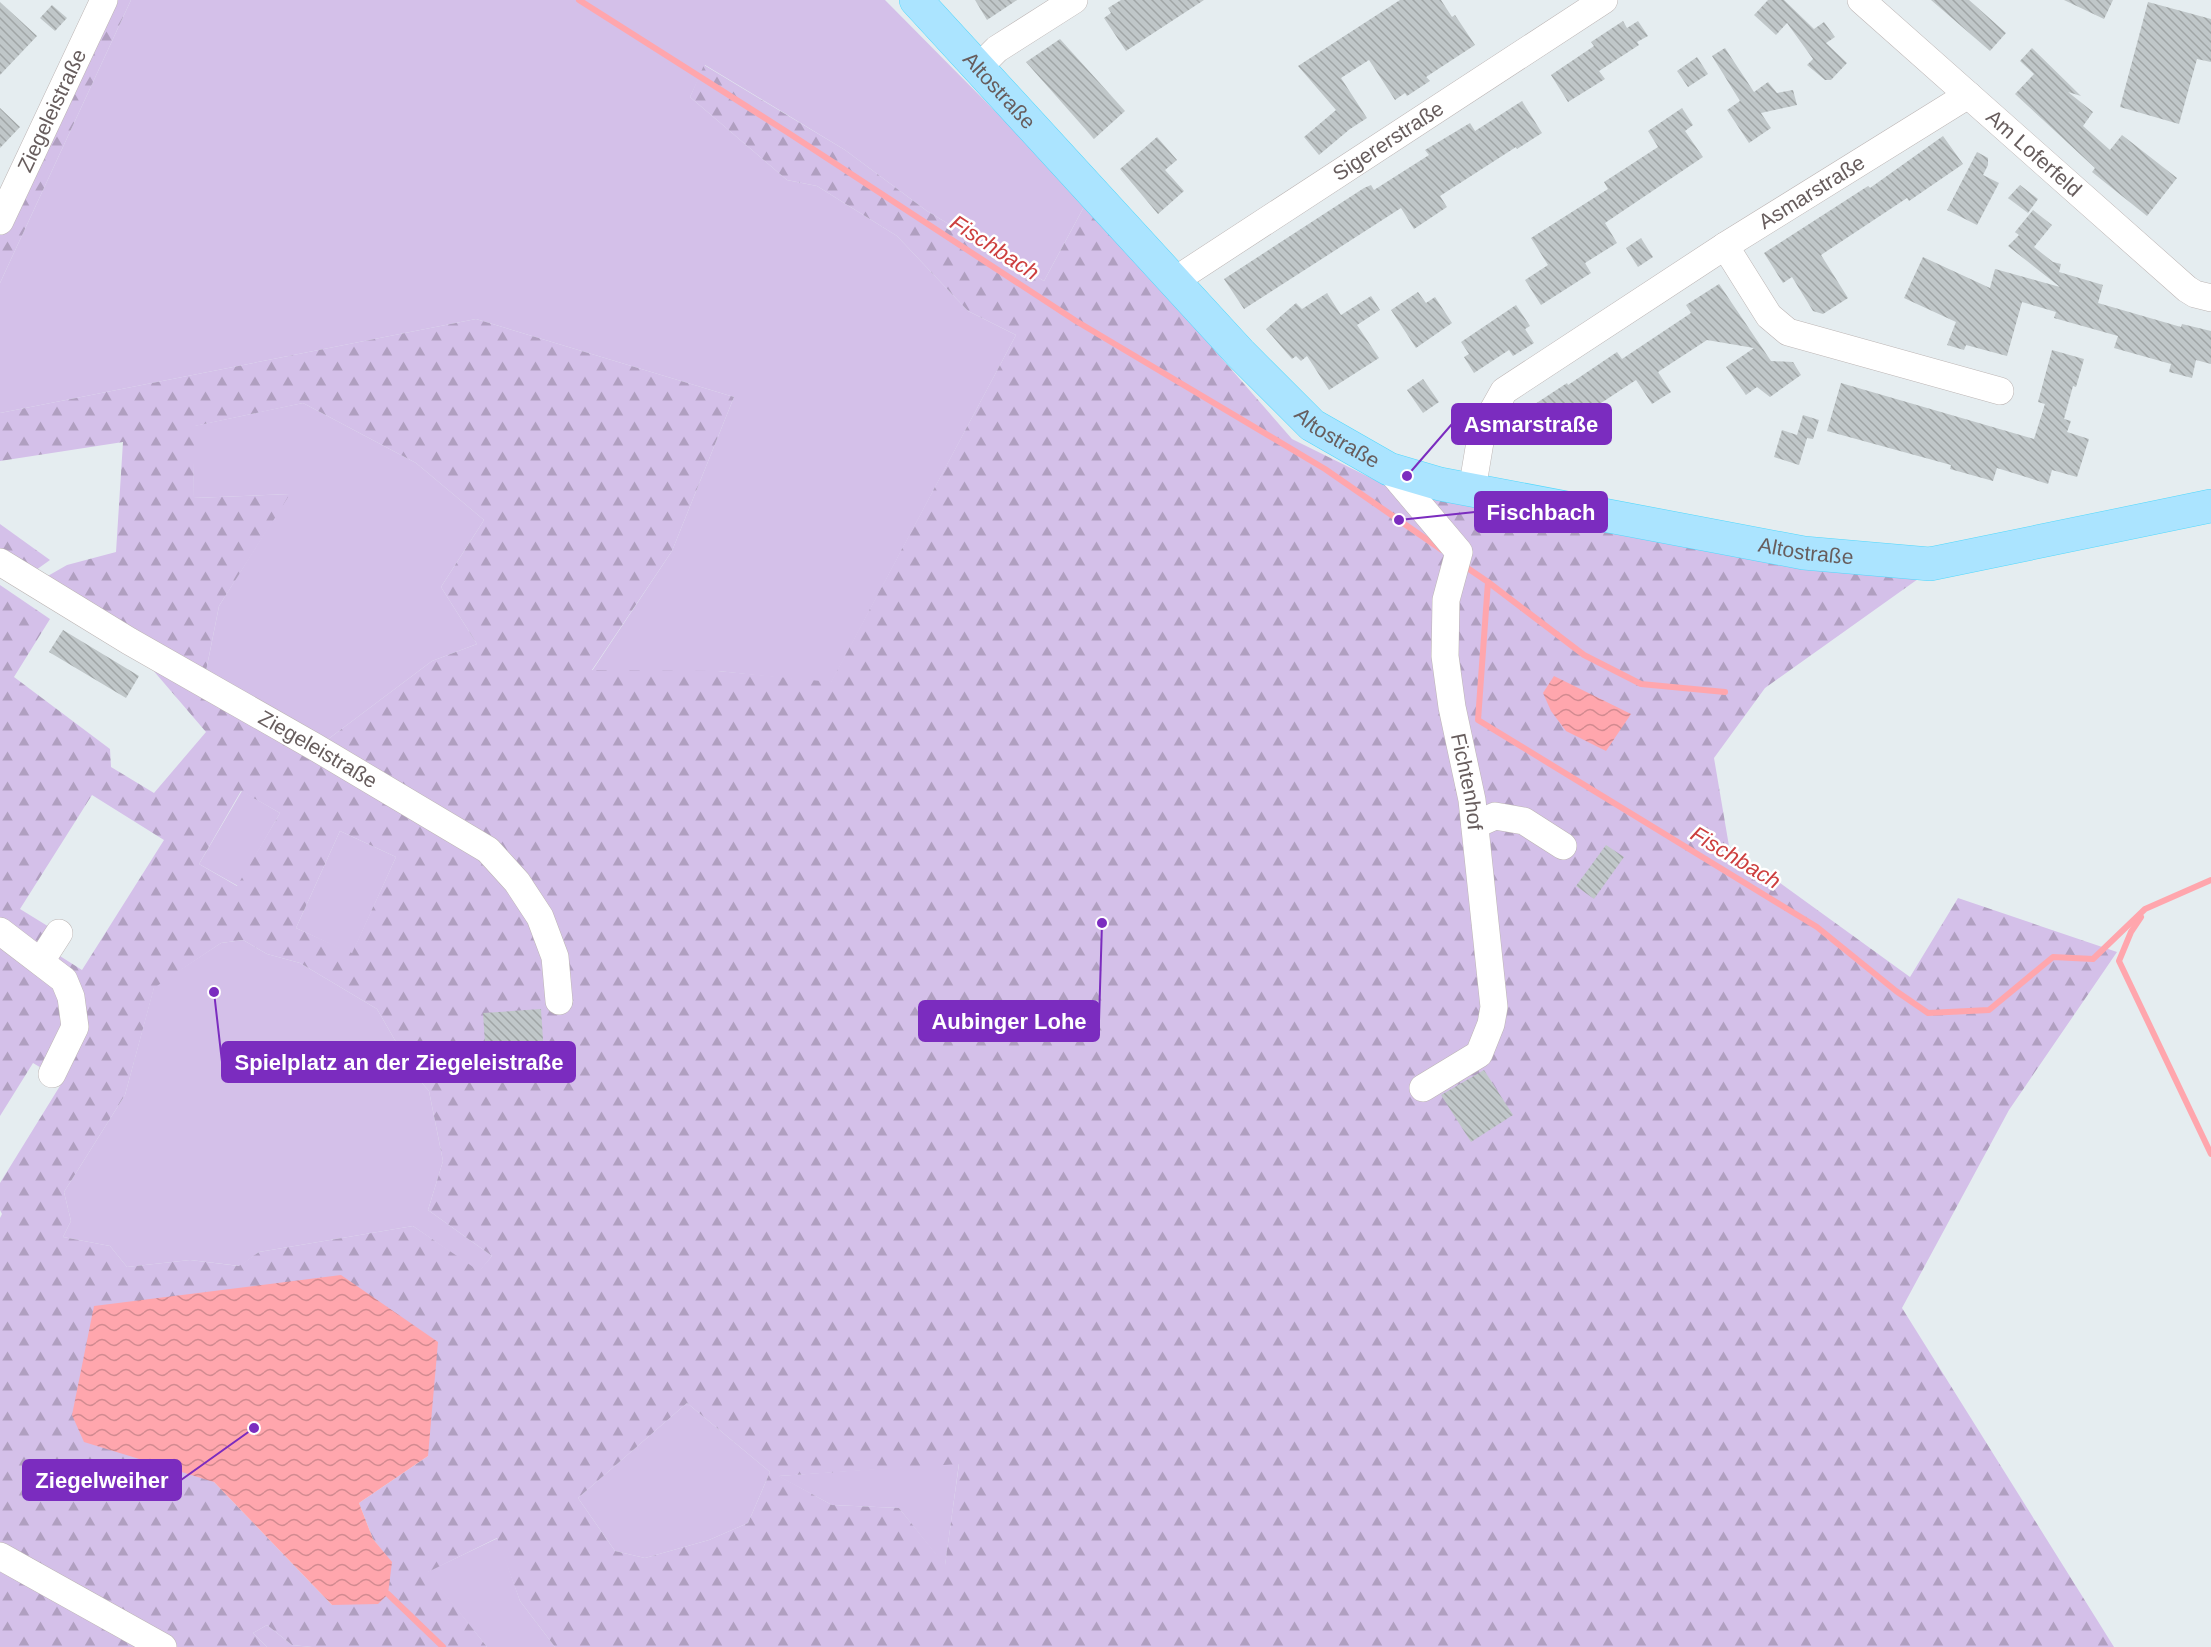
<svg xmlns="http://www.w3.org/2000/svg" width="2211" height="1647" viewBox="0 0 2211 1647" font-family="Helvetica,sans-serif">
<style>
.green{fill:#d4c0e9}
.forest{fill:url(#forest-firs);fill-rule:evenodd}
.water{fill:url(#water-waves)}
.lines{fill:none;stroke-linecap:round;stroke-linejoin:round}
.stream{stroke:#ffa6ad;stroke-width:6}
.building{fill:url(#building-back-hatch)}
.minor-casing{stroke:#bdb6b5;stroke-width:28}
.major-casing{stroke:#52d8fc;stroke-width:34}
.minor{stroke:#fff;stroke-width:27}
.major{stroke:#abe4ff;stroke-width:33}
.labels{text-anchor:middle;stroke-width:5;stroke-linejoin:round;paint-order:stroke}
.street-label{font-size:21px;fill:#675d5d;stroke:#fff}
.water-label{font-size:22px;font-style:italic;fill:#cd3f3f;stroke:#fff}
.leader{fill:none;stroke:#7b2cbf;stroke-width:2}
.callout-dot{fill:#7b2cbf;stroke:#fff;stroke-width:2}
.callout{fill:#7b2cbf;stroke:#7b2cbf;stroke-width:2}
.callout-label{font-size:22px;text-anchor:middle;font-weight:bold;fill:#fff}
</style>
<defs>
<pattern id="forest-firs" width="22" height="20" patternUnits="userSpaceOnUse" patternTransform="scale(1.5)"><rect width="22" height="20" fill="#d4c0e9"/><path d="M5 1l3.5 6h-7zM16 11l3.5 6h-7z" fill="#b09fc0"/></pattern>
<pattern id="water-waves" width="16" height="10" patternUnits="userSpaceOnUse" patternTransform="scale(1.5)"><rect width="16" height="10" fill="#ffa6ad"/><path d="M0 5q4-4 8 0t8 0" fill="none" stroke="#d28a90"/></pattern>
<pattern id="building-back-hatch" width="6" height="6" patternUnits="userSpaceOnUse" patternTransform="scale(1.5)"><rect width="6" height="6" fill="#c0c7c9"/><path d="M-1 5l2 2M0 0l6 6M5-1l2 2" fill="none" stroke="#a0a5a6"/></pattern>
</defs>
<rect width="100%" height="100%" fill="#e5edf0"/>
<g class="green">
<polygon points="131,0 885,0 1086,203 1044,281 927,211 845,150 705,65 690,97 787,180 817,186 897,236 968,311 1016,335 831,683 718,671 592,671 672,551 734,397 476,319 0,413 0,283"/>
<polygon points="303,403 416,463 484,520 441,587 477,644 432,661 323,743 205,676 219,606 289,494 193,498 194,426"/>
<polygon points="242,791 280,813 238,886 199,864"/>
<polygon points="340,831 396,857 352,954 296,928"/>
<polygon points="243,940 267,954 300,963 377,1009 415,1075 429,1091 443,1161 428,1210 492,1256 479,1272 413,1226 259,1252 240,1266 190,1260 127,1267 110,1246 63,1237 71,1221 64,1192 125,1095 154,987 221,943"/>
<polygon points="687,1403 770,1472 748,1523 709,1540 645,1558 615,1551 578,1498"/>
<polygon points="959,1463 945,1566 899,1508 832,1505 778,1476"/>
<polygon points="498,1538 520,1601 555,1647 487,1647 427,1572"/>
<polygon points="267,1625 292,1645 312,1647 267,1647 253,1633"/>
</g>
<g class="forest">
<polygon points="110,0 131,0 0,283 0,233"/>
<path d="M704,65L845,150L927,211L1044,281L1086,203L1292,439L1383,484L1918,579L1765,688L1714,758L1729,846L1910,977L1958,898L2117,952L2009,1110L1902,1308L2114,1647H555L520,1601L497,1538L428,1572L487,1647H312L292,1645L267,1625L253,1633L267,1647H0V1218L2,1214L0,1210V1183L63,1081L33,1063L0,1116V585L50,619L14,677L110,749L111,767L154,793L206,732L146,662L39,581L67,565L116,552L123,442L0,461V413L476,319L734,397L672,551L592,670L718,671L831,682L1016,335L968,311L897,236L817,186L787,180L690,97ZM303,403L416,463L484,520L441,587L477,644L432,661L323,743L205,676L219,606L290,494L193,498L195,426ZM241,791L280,813L237,886L199,864ZM92,795L164,840L82,970L52,951L59,933L20,909ZM340,831L396,857L352,953L296,928ZM243,940L267,954L300,963L377,1009L415,1075L429,1091L443,1161L428,1210L492,1256L479,1271L413,1226L259,1252L239,1266L190,1260L127,1267L110,1246L63,1237L71,1221L64,1192L125,1095L154,988L221,943ZM687,1403L770,1472L748,1523L709,1540L645,1558L615,1551L578,1498ZM428,1456L359,1503L373,1539L392,1563L332,1605L214,1482ZM959,1464L945,1565L899,1508L832,1505L779,1476Z"/>
<polygon points="0,524 50,560 29,575 0,556"/>
</g>
<g class="water">
<polygon points="1554,676 1631,714 1606,751 1566,731 1551,711 1543,693"/>
<polygon points="341,1275 438,1342 428,1456 359,1503 373,1539 392,1562 388,1594 378,1604 332,1605 214,1482 84,1442 72,1415 94,1306"/>
</g>
<g class="lines">
<g class="stream">
<polyline points="579,0 787,132 1076,321 1325,469 1442,550"/>
<polyline points="1463,565 1488,582 1478,720 1817,927 1896,991 1928,1013 1989,1010 2053,957 2093,959 2145,909 2211,880"/>
<polyline points="1488,582 1584,655 1641,684 1725,692"/>
<polyline points="2141,917 2131,932 2119,961 2211,1154"/>
<polyline points="388,1594 443,1647"/>
</g>
</g>
<g class="building">
<polygon points="975,0 1017,0 987,20"/>
<polygon points="1121,0 1204,0 1126,51 1104,18 1111,13 1108,8"/>
<polygon points="1400,0 1441,0 1452,17 1455,15 1475,45 1426,77 1430,81 1407,96 1405,93 1395,100 1369,60 1341,78 1367,118 1350,129 1319,155 1304,137 1336,110 1298,66"/>
<polygon points="1768,0 1784,0 1814,29 1824,22 1835,37 1826,43 1847,63 1831,80 1825,80 1807,65 1813,59 1787,23 1776,35 1754,15"/>
<polygon points="1931,0 1969,0 2006,33 1990,51"/>
<polygon points="2064,0 2113,0 2104,19"/>
<polygon points="0,2 37,36 0,75"/>
<polygon points="2148,2 2211,19 2211,62 2197,59 2179,124 2120,107"/>
<polygon points="52,5 67,18 55,31 40,18"/>
<polygon points="1623,21 1627,28 1638,21 1648,36 1637,42 1639,45 1599,71 1605,79 1568,102 1551,75 1594,46 1591,42"/>
<polygon points="1060,39 1125,111 1094,139 1026,62"/>
<polygon points="1725,48 1754,92 1768,82 1777,93 1793,90 1797,105 1761,113 1771,128 1749,143 1727,110 1740,101 1712,56"/>
<polygon points="2032,48 2081,96 2068,92 2093,112 2083,126 2110,150 2122,135 2177,178 2147,216 2092,172 2095,168 2015,94 2034,74 2020,61"/>
<polygon points="1697,57 1708,74 1688,87 1677,71"/>
<polygon points="1522,101 1542,133 1517,149 1516,147 1440,196 1447,207 1414,229 1401,208 1244,309 1224,279 1364,188 1371,185 1374,190 1429,155 1425,150 1470,123 1475,131"/>
<polygon points="0,108 20,127 0,148"/>
<polygon points="1682,108 1693,125 1685,131 1703,157 1605,223 1617,243 1585,263 1591,273 1541,305 1525,280 1548,265 1531,238 1608,189 1604,182 1658,147 1648,131"/>
<polygon points="1943,136 1963,164 1909,201 1907,198 1821,255 1848,298 1823,314 1813,311 1792,277 1783,283 1764,253 1868,186 1870,188"/>
<polygon points="1157,137 1177,160 1165,170 1184,191 1158,214 1120,169"/>
<polygon points="1977,152 1988,158 1988,165 1983,175 1999,183 1977,225 1947,210"/>
<polygon points="2020,185 2038,199 2028,213 2008,198"/>
<polygon points="2033,210 2052,225 2034,247 2053,262 2061,264 2059,272 2103,285 2098,303 2181,327 2182,324 2211,331 2211,364 2196,360 2192,378 2169,372 2171,364 2114,348 2118,336 2054,318 2056,312 2022,302 2007,356 1966,345 1964,350 1947,345 1956,322 1904,298 1923,257 1990,288 1995,269 2060,287 2008,246 2019,235 2015,232"/>
<polygon points="1641,238 1653,257 1638,267 1626,248"/>
<polygon points="1719,284 1771,361 1793,362 1801,375 1770,397 1757,387 1746,395 1726,367 1754,348 1707,340 1658,372 1671,392 1652,404 1636,380 1595,407 1603,420 1574,439 1568,439 1559,426 1540,438 1523,412 1567,383 1568,385 1617,352 1622,359 1691,313 1686,305"/>
<polygon points="1418,292 1426,303 1435,297 1452,323 1416,348 1391,310"/>
<polygon points="1327,293 1341,315 1371,296 1380,310 1357,325 1379,358 1329,390 1307,356 1301,361 1296,356 1292,359 1266,329 1296,303 1302,309"/>
<polygon points="1516,305 1530,326 1525,329 1534,343 1513,356 1509,350 1474,373 1464,357 1469,354 1461,342"/>
<polygon points="2052,350 2084,359 2076,387 2073,386 2064,419 2071,421 2067,432 2089,439 2077,477 2052,470 2048,484 1997,468 1993,481 1950,469 1951,465 1827,431 1841,383 2034,439 2045,404 2038,402"/>
<polygon points="1423,379 1439,402 1423,413 1407,390"/>
<polygon points="1803,415 1819,420 1813,439 1807,438 1799,465 1774,457 1782,430 1797,435"/>
<polygon points="63,630 139,676 126,698 49,652"/>
<polygon points="1606,845 1624,857 1594,899 1576,886"/>
<polygon points="541,1009 544,1055 486,1058 483,1013"/>
<polygon points="1484,1070 1513,1115 1471,1142 1441,1095"/>
</g>
<g class="lines">
<g class="minor-casing">
<g id="minor">
<path id="s1" d="M1861,0L2187,289L2195,294L2211,298"/>
<polyline points="979,67 997,49 1074,0"/>
<path id="s2" d="M0,221L104,0"/>
<polyline points="1725,246 1769,316 1788,332 2000,391"/>
<path id="s3" d="M1174,281L1604,0"/>
<path id="s4" d="M1389,469L1459,552L1446,600L1445,656L1452,707L1472,800L1494,1007L1491,1024L1479,1054L1423,1088"/>
<path id="s5" d="M1472,490L1482,430L1504,391L1725,246L1968,95"/>
<path id="s6" d="M0,562L129,641L315,747L488,850L517,882L540,917L555,957L559,1001"/>
<polyline points="1475,825 1495,816 1524,821 1563,846"/>
<polyline points="0,931 64,980 71,997 75,1027 52,1074"/>
<polyline points="41,961 59,933"/>
<polyline points="0,1556 163,1647"/>
</g>
</g>
<g class="major-casing">
<g id="major">
<path id="s7" d="M916,0L1240,353L1312,425L1389,469L1440,484L1804,553L1930,564L2211,506"/>
</g>
</g>
<use href="#minor" class="minor"/>
<use href="#major" class="major"/>
</g>
<g class="labels">
<g class="street-label">
<text dy="7" stroke="none"><textPath href="#s7" startOffset="123">Altostraße</textPath></text>
<text dy="7" stroke="none"><textPath href="#s2" startOffset="122">Ziegeleistraße</textPath></text>
<text dy="7" stroke="none"><textPath href="#s3" startOffset="256">Sigererstraße</textPath></text>
<text dy="7" stroke="none"><textPath href="#s1" startOffset="231">Am Loferfeld</textPath></text>
<text dy="7" stroke="none"><textPath href="#s5" startOffset="472">Asmarstraße</textPath></text>
<text dy="7" stroke="none"><textPath href="#s7" startOffset="609">Altostraße</textPath></text>
<text dy="7" stroke="none"><textPath href="#s7" startOffset="1095">Altostraße</textPath></text>
<text dy="7" stroke="none"><textPath href="#s6" startOffset="369">Ziegeleistraße</textPath></text>
<text dy="7" stroke="none"><textPath href="#s4" startOffset="342">Fichtenhof</textPath></text>
</g>
<g class="water-label">
<text transform="translate(995 247) rotate(33)" y="8">Fischbach</text>
<text transform="translate(1736 857) rotate(31)" y="8">Fischbach</text>
</g>
</g>
<path class="leader" d="M1407 476L1452 424M1399 520L1475 512M1102 923L1099 1021M214 992L222 1062M254 1428L181 1480"/>
<g class="callout-dot">
<circle cx="1407" cy="476" r="6"/>
<circle cx="1399" cy="520" r="6"/>
<circle cx="1102" cy="923" r="6"/>
<circle cx="214" cy="992" r="6"/>
<circle cx="254" cy="1428" r="6"/>
</g>
<g class="callout">
<rect x="1452" y="404" width="159" height="40" rx="6"/>
<rect x="1475" y="492" width="132" height="40" rx="6"/>
<rect x="919" y="1001" width="180" height="40" rx="6"/>
<rect x="222" y="1042" width="353" height="40" rx="6"/>
<rect x="23" y="1460" width="158" height="40" rx="6"/>
</g>
<g class="callout-label">
<text x="1531" y="432">Asmarstraße</text>
<text x="1541" y="520">Fischbach</text>
<text x="1009" y="1029">Aubinger Lohe</text>
<text x="399" y="1070">Spielplatz an der Ziegeleistraße</text>
<text x="102" y="1488">Ziegelweiher</text>
</g>
</svg>
